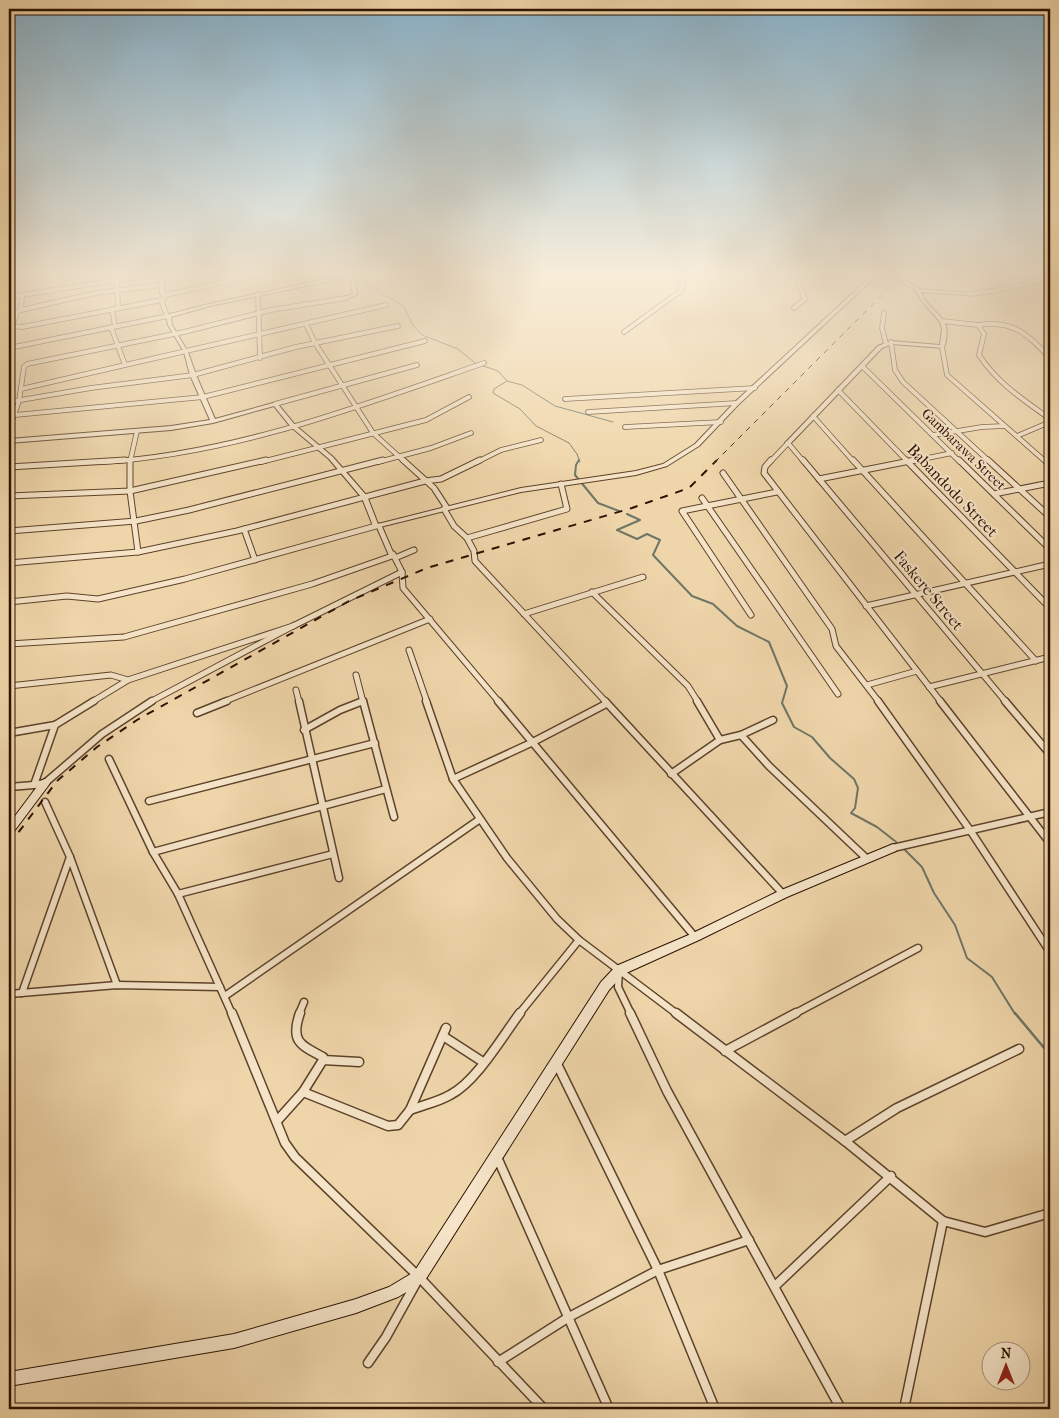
<svg xmlns="http://www.w3.org/2000/svg" width="1059" height="1418" viewBox="0 0 1059 1418" font-family="'IM FELL French Canon',serif">
<style>
.lines{fill:none;stroke-linecap:round;stroke-linejoin:round}
.stream-far2{stroke:#6e7667;stroke-width:1}
.stream-far1{stroke:#6e7667;stroke-width:2}
.stream{stroke:#6e7667;stroke-width:2.5}
.minor-far3-casing{stroke:#5d422a;stroke-width:5.5}
.minor-far2-casing{stroke:#5d422a;stroke-width:7}
.minor-far1-casing{stroke:#5d422a;stroke-width:9}
.minor-casing{stroke:#5d422a;stroke-width:11}
.tertiary-casing{stroke:#5d422a;stroke-width:2}
.secondary-casing{stroke:#2c1100;stroke-width:2}
.minor-far3{stroke:#f5e4c8;stroke-width:4}
.minor-far2{stroke:#f5e4c8;stroke-width:5}
.minor-far1{stroke:#f5e4c8;stroke-width:6}
.minor{stroke:#f5e4c8;stroke-width:8}
.tertiary{fill:#f5e4c8;fill-rule:evenodd}
.secondary{fill:#f5e4c8;fill-rule:evenodd}
.rail-far1{stroke:#2c1100;stroke-width:1;stroke-dasharray:5.5 5.5;stroke-linecap:butt}
.rail{stroke:#2c1100;stroke-width:2;stroke-dasharray:8 8;stroke-linecap:butt}
.labels{text-anchor:middle;stroke-width:4;stroke-linejoin:round;paint-order:stroke}
.far-street-label{font-size:14px;fill:#2c1100;stroke:#f5e4c8}
.street-label{font-size:16px;fill:#2c1100;stroke:#f5e4c8}
</style>
<rect width="100%" height="100%" fill="#efd6aa"/>
<filter id="stains"><feTurbulence type="fractalNoise" baseFrequency=".004" numOctaves="4"/><feColorMatrix values="0 0 0 0 .2 0 0 0 0 .09 0 0 0 0 .02 0 0 0 .5 -.17"/></filter>
<radialGradient id="worn" r=".72"><stop offset=".6" stop-color="#630" stop-opacity="0"/><stop offset="1" stop-color="#630" stop-opacity=".3"/></radialGradient>
<g class="lines">
<g class="stream-far2">
<polyline points="356,275 356,279 404,306 412,324 422,335 458,349 475,363 498,371 507,381 494,389 493,393 520,409 536,426 569,443 577,454 580,462"/>
<polyline points="507,381 522,385 555,406 613,422"/>
</g>
<g class="stream-far1">
<polyline points="579,460 576,465 575,475 598,503 619,511"/>
<polyline points="627,514 640,520 617,530 637,539 647,534 660,540 653,555 692,596 713,604 737,626 769,642 787,686 782,703 794,727 812,737 830,758 854,779 858,788 855,808 851,813 877,827 900,845"/>
<polyline points="903,848 922,867 934,893 955,925 967,958 992,977 1015,1014"/>
</g>
<polyline class="stream" points="1015,1013 1050,1055"/>
<g class="minor-far3-casing">
<g id="minor-far3">
<polyline points="162,275 162,293 165,295 162,303 167,316"/>
<polyline points="117,280 118,307"/>
<polyline points="9,282 45,275"/>
<polyline points="162,285 96,293 21,310 18,311 12,326 22,327 162,300"/>
<polyline points="258,294 260,358"/>
<polyline points="970,294 999,290 1050,278"/>
<polyline points="165,295 261,275"/>
<polyline points="9,297 150,275"/>
<polyline points="794,308 805,299 796,277"/>
<polyline points="112,309 115,326"/>
<polyline points="21,310 22,295"/>
<polyline points="884,313 882,328 886,344"/>
<path d="M942,321L978,325L984,334L979,355C997,383 1024,400 1050,419"/>
<polyline points="306,324 315,343 373,433 405,462"/>
<path d="M978,325C1014,320 1027,334 1050,358"/>
<polyline points="111,327 125,365"/>
<polyline points="624,332 682,290 683,275"/>
<polyline points="891,342 895,370 903,382 990,462"/>
<polyline points="942,347 947,375 1046,462"/>
<polyline points="9,348 168,316"/>
<polyline points="862,366 960,462"/>
<polyline points="21,389 386,305"/>
<polyline points="838,390 908,462"/>
<polyline points="565,399 755,388"/>
<polyline points="9,402 91,388 193,375 296,347 398,326"/>
<polyline points="275,404 417,365"/>
<polyline points="588,412 737,403"/>
<polyline points="15,415 203,397 425,341"/>
<polyline points="813,416 854,462"/>
<polyline points="625,427 721,422"/>
<polyline points="9,429 19,401 24,367 27,364 184,332 271,310 346,298"/>
<polyline points="933,435 982,427 1004,426"/>
<polyline points="1017,436 1050,422"/>
<path d="M103,462C235,454 360,406 484,363"/>
<polyline points="130,462 137,431"/>
<polyline points="261,462 426,420 469,397"/>
<polyline points="378,462 431,448 471,433"/>
<polyline points="477,462 501,450 541,440"/>
<polyline points="770,462 788,443 804,462"/>
<polyline points="908,462 952,453"/>
</g>
</g>
<g class="minor-far2-casing">
<g id="minor-far2">
<polyline points="130,460 130,491 138,552"/>
<polyline points="403,460 434,488 447,508"/>
<polyline points="771,460 765,467 764,473 941,702"/>
<polyline points="803,460 1006,702"/>
<polyline points="853,460 1036,661"/>
<polyline points="906,460 1050,608"/>
<polyline points="959,460 1050,549"/>
<polyline points="988,460 1050,517"/>
<polyline points="1045,460 1050,465"/>
<polyline points="9,467 125,460"/>
<polyline points="723,473 832,629 836,646 879,702"/>
<polyline points="819,479 915,460"/>
<polyline points="561,484 567,509 467,538 474,551 475,561 606,702"/>
<polyline points="994,494 1050,483"/>
<polyline points="9,496 130,491 266,460"/>
<polyline points="702,498 838,694"/>
<polyline points="444,509 454,526 467,538"/>
<polyline points="244,529 255,560"/>
<polyline points="9,531 136,521 189,510 383,460"/>
<polyline points="395,558 414,550"/>
<polyline points="9,563 138,552 237,531 425,481 441,479 480,460"/>
<polyline points="402,572 403,588 499,702"/>
<polyline points="592,592 688,686 698,702"/>
<polyline points="9,602 67,596 98,599 185,579 376,526"/>
<polyline points="866,606 1050,564"/>
<polyline points="524,614 643,577"/>
<polyline points="751,615 682,511 777,492"/>
<polyline points="293,626 402,572 393,554"/>
<polyline points="293,626 295,625"/>
<polyline points="9,644 124,637 312,584 392,556 379,526"/>
<polyline points="409,650 427,702"/>
<polyline points="356,675 363,702"/>
<polyline points="867,685 917,671"/>
<polyline points="9,686 111,675 128,680"/>
<polyline points="929,687 1050,657"/>
<polyline points="296,690 299,702"/>
<polyline points="92,702 128,680 293,626"/>
<polyline points="150,702 293,626"/>
<polyline points="223,702 430,619"/>
<polyline points="360,702 363,701"/>
</g>
</g>
<g class="minor-far1-casing">
<g id="minor-far1">
<polyline points="94,701 55,725 34,785 45,783 102,734 152,701"/>
<polyline points="299,701 339,878"/>
<polyline points="363,701 394,817"/>
<polyline points="426,701 453,779 507,858 557,919 579,940 677,1014"/>
<polyline points="498,701 695,937"/>
<polyline points="605,701 783,894"/>
<polyline points="697,701 720,740"/>
<polyline points="878,701 970,830 1050,952"/>
<polyline points="940,701 1050,843"/>
<polyline points="1005,701 1050,754"/>
<polyline points="197,713 227,701"/>
<polyline points="304,730 340,710 363,701"/>
<polyline points="9,733 55,725"/>
<polyline points="741,735 769,766 866,858"/>
<polyline points="109,759 153,852 178,894 232,1014"/>
<polyline points="671,774 720,740 741,735 773,720"/>
<polyline points="453,779 531,743 606,704"/>
<polyline points="9,787 34,785"/>
<polyline points="149,801 375,743"/>
<polyline points="45,802 70,857 117,985"/>
<polyline points="893,848 1050,812"/>
<polyline points="153,852 386,789"/>
<polyline points="178,894 333,854"/>
<polyline points="619,972 618,987 631,1014"/>
<polyline points="22,993 70,857"/>
<polyline points="9,994 117,985 220,987"/>
<polyline points="225,996 480,819"/>
<polyline points="299,1014 304,1002"/>
<polyline points="519,1014 579,940"/>
<polyline points="794,1014 918,948"/>
</g>
</g>
<g class="minor-casing">
<g id="minor">
<polyline points="232,1013 285,1143 295,1157 419,1277 544,1409"/>
<path d="M300,1013C290,1041 300,1045 323,1057V1060"/>
<polyline points="630,1013 667,1091 841,1409"/>
<polyline points="676,1013 845,1141 943,1221 985,1232 1050,1213"/>
<polyline points="443,1036 483,1062"/>
<polyline points="725,1051 796,1013"/>
<polyline points="557,1064 658,1270 715,1409"/>
<polyline points="303,1092 388,1126 398,1125 410,1110 446,1028"/>
<path d="M410,1110C423,1105 438,1102 450,1095C476,1082 502,1037 520,1013"/>
<polyline points="277,1121 303,1092 323,1060 359,1062"/>
<polyline points="845,1141 897,1108 1019,1049"/>
<polyline points="497,1157 609,1409"/>
<polyline points="775,1286 891,1176"/>
<polyline points="498,1362 569,1317 658,1270 749,1240"/>
<polyline points="368,1363 386,1337 416,1283"/>
<polyline points="904,1409 943,1221"/>
</g>
</g>
<g class="tertiary-casing">
<path id="tertiary" d="M345,275H354L357,295L346,299L344,298V297L353,294L350,277L210,306L171,317L172,325L188,352L196,375L215,419L273,403H277L295,425L333,457L367,496L378,524L521,488L636,471L663,464L695,444L735,402L869,278L717,276L715,275L888,276L900,277L919,289L970,293L972,294L970,295L921,292C930,316 955,313 944,348L892,344L882,348L790,444H786L785,443L878,346L891,341L940,345L942,329L940,322L922,301L916,291L897,279L874,278L739,404L699,446L667,466L636,475L521,492L376,528L373,526L362,498L329,459L291,427L274,406L213,423L171,430L9,443V439L171,426L210,420L190,375L184,352L168,325L166,315L209,304Z"/>
</g>
<g class="secondary-casing">
<g id="secondary">
<polygon points="45,779 48,780 50,783 48,786 12,834 9,835 9,824 42,780"/>
<polygon points="893,844 896,845 898,848 896,851 787,897 699,940 624,974 609,990 424,1282 398,1297 356,1313 234,1348 9,1386 9,1372 234,1334 356,1299 389,1287 414,1272 601,982 616,966 691,934 779,891"/>
</g>
</g>
<use href="#minor-far3" class="minor-far3"/>
<use href="#minor-far2" class="minor-far2"/>
<use href="#minor-far1" class="minor-far1"/>
<use href="#minor" class="minor"/>
<use href="#tertiary" class="tertiary"/>
<use href="#secondary" class="secondary"/>
<polyline class="rail-far1" points="715,462 902,275"/>
<polyline class="rail" points="9,845 57,781 97,747 137,720 349,601 427,568 632,508 689,488 717,460"/>
</g>
<linearGradient id="sky" x2="0" y2="1"><stop stop-color="#89b6d0"/><stop offset="0.58" stop-color="#f8edd9"/><stop offset="1" stop-color="#f8edd9" stop-opacity="0"/></linearGradient>
<rect width="1059" height="474" fill="url(#sky)"/>
<g class="labels">
<g class="far-street-label">
<text transform="translate(964 449) rotate(44)" y="5">Gambarawa Street</text>
</g>
<g class="street-label">
<text transform="translate(953 490) rotate(46)" y="6">Babandodo Street</text>
<text transform="translate(929 590) rotate(50)" y="6">Faskere Street</text>
</g>
</g>
<rect width="1059" height="1418" fill="none" stroke="#efd6aa" stroke-width="30"/>
<rect x="10" y="10" width="1039" height="1398" fill="none" stroke="#2c1100" stroke-width="2.5"/>
<rect x="15" y="15" width="1029" height="1388" fill="none" stroke="#2c1100"/>
<g transform="translate(1006 1366)"><circle r="24" fill="#f5e4c8" stroke="#a59078"/>
<path d="M0-4L9 19L0 12L-9 19Z" fill="#8f2418"/>
<text y="-8" font-size="14" font-weight="bold" text-anchor="middle" fill="#2c1100">N</text>
</g>
<rect width="100%" height="100%" filter="url(#stains)"/>
<rect width="100%" height="100%" fill="url(#worn)"/>
</svg>
